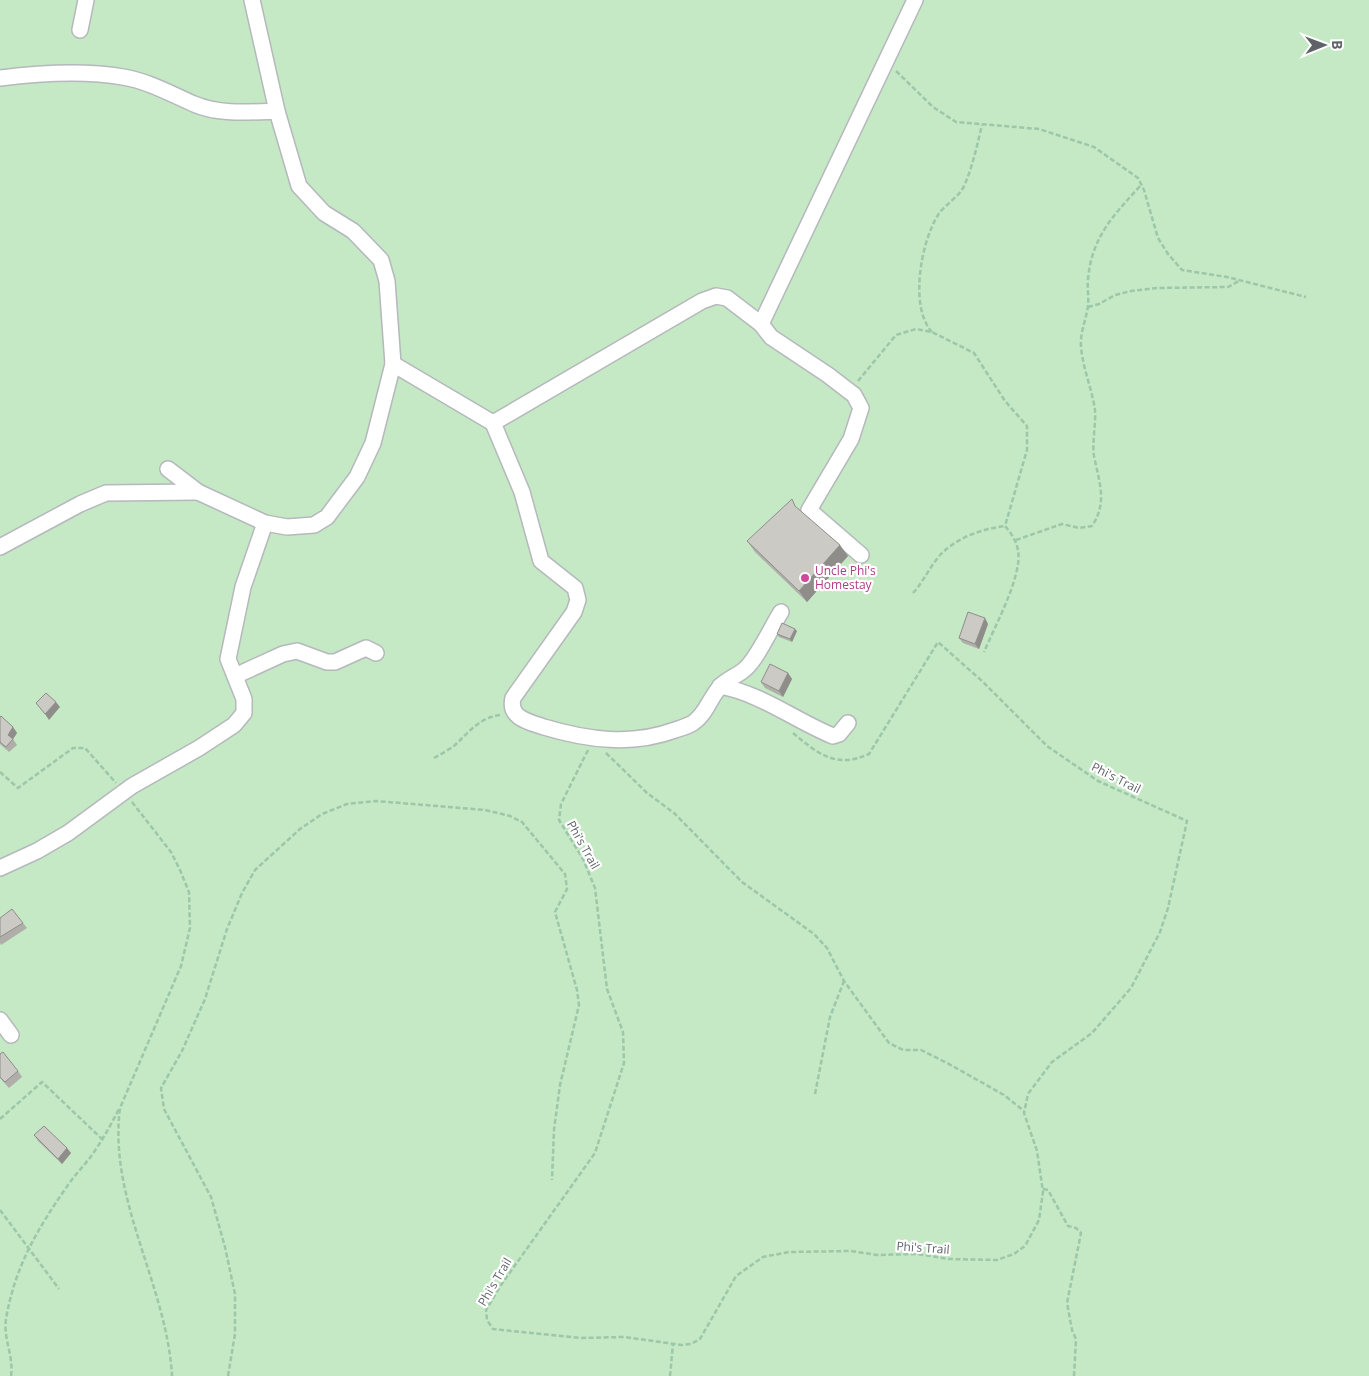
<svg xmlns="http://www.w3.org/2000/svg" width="1369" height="1376" viewBox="0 0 1369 1376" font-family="'Open Sans',sans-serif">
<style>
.green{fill:#c5e8c5}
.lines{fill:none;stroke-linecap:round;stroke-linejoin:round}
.street-casing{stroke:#b5b8bc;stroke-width:18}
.path{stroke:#9cc7a9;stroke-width:2.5;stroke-dasharray:5 2.5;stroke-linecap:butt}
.street{stroke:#fff;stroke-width:15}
.wall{fill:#afaea9}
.shaded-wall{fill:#8f8d8a}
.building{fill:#cccac5;stroke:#8f8d8a}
.hotel-dot{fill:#d1479c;stroke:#fff;stroke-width:2}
.labels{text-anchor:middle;stroke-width:4.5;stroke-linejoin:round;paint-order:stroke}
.hotel-label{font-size:12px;fill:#b23c85;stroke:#fff;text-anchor:start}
.street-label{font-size:12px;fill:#5f6368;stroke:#fff}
</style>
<rect width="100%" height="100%" fill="#f1efe8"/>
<rect class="green" x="0" y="0" width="1369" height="1376"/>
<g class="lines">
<g class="street-casing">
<g id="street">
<polyline points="80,30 86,0"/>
<path d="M0,78C40,73 83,70 123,77C148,81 171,94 194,104C219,115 251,112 277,111"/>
<polyline points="761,324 915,0"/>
<polyline points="393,364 493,423 702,301 716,296 727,298 761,324 771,337 828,375 854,395 861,408 851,439 809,510 861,555"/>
<path d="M493,423L522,492L541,561L575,588L578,600L574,612L513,698C508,718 529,722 544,727C587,740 632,746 675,730C681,728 688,726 693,723C707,713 709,699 720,687C726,679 738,676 745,669C757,659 772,626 781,612"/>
<polyline points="168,469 198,492 265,523 287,527 314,525 327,517 357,477 373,443 393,364 387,281 381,260 353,231 324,213 299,186 277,111 252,0"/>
<polyline points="0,547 80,504 106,493 198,492"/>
<polyline points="235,676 283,654 297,651 327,662 335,662 366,648 376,653"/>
<path d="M720,686C762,694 794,720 833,736L839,734L848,723"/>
<polyline points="0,868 37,851 68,833 132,786 199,748 234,725 244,713 244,699 228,659 243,587 265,523"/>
<polyline points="0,1020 11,1035"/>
</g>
</g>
<g class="path">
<polyline points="896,71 933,107 956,122 1039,129 1094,147 1138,178 1144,190 1158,238 1168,254 1182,270 1227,277 1306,297"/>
<polyline points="1088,307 1099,304 1115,295 1131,291 1157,288 1228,287 1239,281"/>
<path d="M932,332C909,307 921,242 938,215C945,204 960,197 965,184C973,165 977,145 982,125"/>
<path d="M858,381L896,335L916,329L932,332L974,353L1005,401L1027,426V450L1005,526C1011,533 1016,540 1018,550C1023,575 994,628 984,652"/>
<path d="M1016,540L1062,524L1079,528L1092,526C1108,502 1099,482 1094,456C1092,441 1096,425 1095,410C1092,389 1083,369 1081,347C1080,332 1086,320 1088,306C1089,297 1087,288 1088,279C1092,236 1114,215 1141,185"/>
<path d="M913,593C924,581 930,566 941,554C958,537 982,529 1005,526"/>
<path d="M588,750L561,804L559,820L583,859L595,888L607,989L623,1032L624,1063L595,1153L501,1285L486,1310L487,1320L493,1329L580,1338L624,1337L682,1345L691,1344L700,1339L736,1276L763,1257L789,1252L851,1251L877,1255L917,1254L949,1259L997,1260L1014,1254L1025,1246L1039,1220L1043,1192L1037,1151L1024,1113L1028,1094L1052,1062L1092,1033L1131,988L1160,932L1168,908L1187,821L1098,781L1047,746L982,681L938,642L869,754C836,769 818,754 793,733"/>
<polyline points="606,753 647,793 674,813 742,882 814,934 827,948 844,981 889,1043 903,1050 921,1050 949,1064 1004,1095 1024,1111"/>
<path d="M434,758C441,754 449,750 455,745C470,731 480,717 501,715"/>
<polyline points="0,772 18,788 73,748 85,748 116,783"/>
<path d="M132,802L171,852L180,870L189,892L190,928L181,966L120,1108C108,1200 167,1285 172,1376"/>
<polyline points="815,1094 830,1017 844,981"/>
<polyline points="0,1119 42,1082 102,1139"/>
<polyline points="1043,1189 1048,1190 1068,1226 1076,1228 1081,1233 1067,1303 1072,1330 1076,1339 1074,1376"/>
<polyline points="0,1210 59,1289"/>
<path d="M11,1376C14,1356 3,1339 6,1319C15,1266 38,1228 68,1185C77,1172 88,1162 96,1149C105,1136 112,1122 119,1109"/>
<polyline points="228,1376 235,1334 235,1294 225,1247 211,1197 164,1109 161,1088 182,1051 205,999 227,929 242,893 255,870 300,829 322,814 347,804 376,801 485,810 510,816 522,822 565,874 567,889 555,912 577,990 579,1005 560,1085 554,1130 552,1180"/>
<polyline points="670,1376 673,1344"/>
</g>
<use href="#street" class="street"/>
</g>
<g class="wall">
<polygon points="799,509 848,556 807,602 755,552 747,541"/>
<polygon points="988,624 979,649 963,643 959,638"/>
<polygon points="797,631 792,642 779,637 777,634"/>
<polygon points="788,673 792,679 783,697 765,688 761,682"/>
<polygon points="0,717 13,727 17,733 13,739 17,745 9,752 0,744"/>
<polygon points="0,918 23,923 27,928 1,945 0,943"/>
<polygon points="0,1054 18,1071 22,1077 9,1088 0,1078"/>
<polygon points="34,1135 71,1153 62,1164 38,1141"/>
</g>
<g class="shaded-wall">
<polygon points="840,545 848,556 807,602 799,591"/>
<polygon points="985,618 988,624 979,649 975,644"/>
<polygon points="795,629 797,631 792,642 790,639"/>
<polygon points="788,673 792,679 783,697 779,691"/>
<polygon points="56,702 60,707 49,720 45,714"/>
<polygon points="13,727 17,733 13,739 8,735"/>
<polygon points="67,1148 71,1153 62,1164 58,1159"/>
</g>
<g class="building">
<polygon points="792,499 795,506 840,545 799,591 747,541"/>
<polygon points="968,612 985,618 975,644 959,638"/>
<polygon points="782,623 795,629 790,639 777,634"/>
<polygon points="770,664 788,673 779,691 761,682"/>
<polygon points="46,693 56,702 45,714 36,703"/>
<polygon points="1,716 13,727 8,735 13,739 6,747 0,742 0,717"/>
<polygon points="12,909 23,923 0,937 0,918"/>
<polygon points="3,1052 18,1071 5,1082 0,1077 0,1054"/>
<polygon points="44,1126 67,1148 58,1159 34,1135"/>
</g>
<circle class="hotel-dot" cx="805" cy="578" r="5"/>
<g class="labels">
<g class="hotel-label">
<text x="815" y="575">Uncle Phi's<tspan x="815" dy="14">Homestay</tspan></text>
</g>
<g class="street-label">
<text transform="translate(1116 778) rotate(27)" y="4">Phi's Trail</text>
<text transform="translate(583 845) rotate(61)" y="4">Phi's Trail</text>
<text transform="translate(923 1248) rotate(4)" y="4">Phi's Trail</text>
<text transform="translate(495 1282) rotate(-59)" y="4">Phi's Trail</text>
</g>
</g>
<g transform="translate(1324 45) rotate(89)" stroke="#ffffff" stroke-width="4" paint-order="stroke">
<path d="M0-4L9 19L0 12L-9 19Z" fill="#5f6368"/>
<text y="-8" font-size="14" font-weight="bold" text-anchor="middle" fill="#5f6368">B</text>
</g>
</svg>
